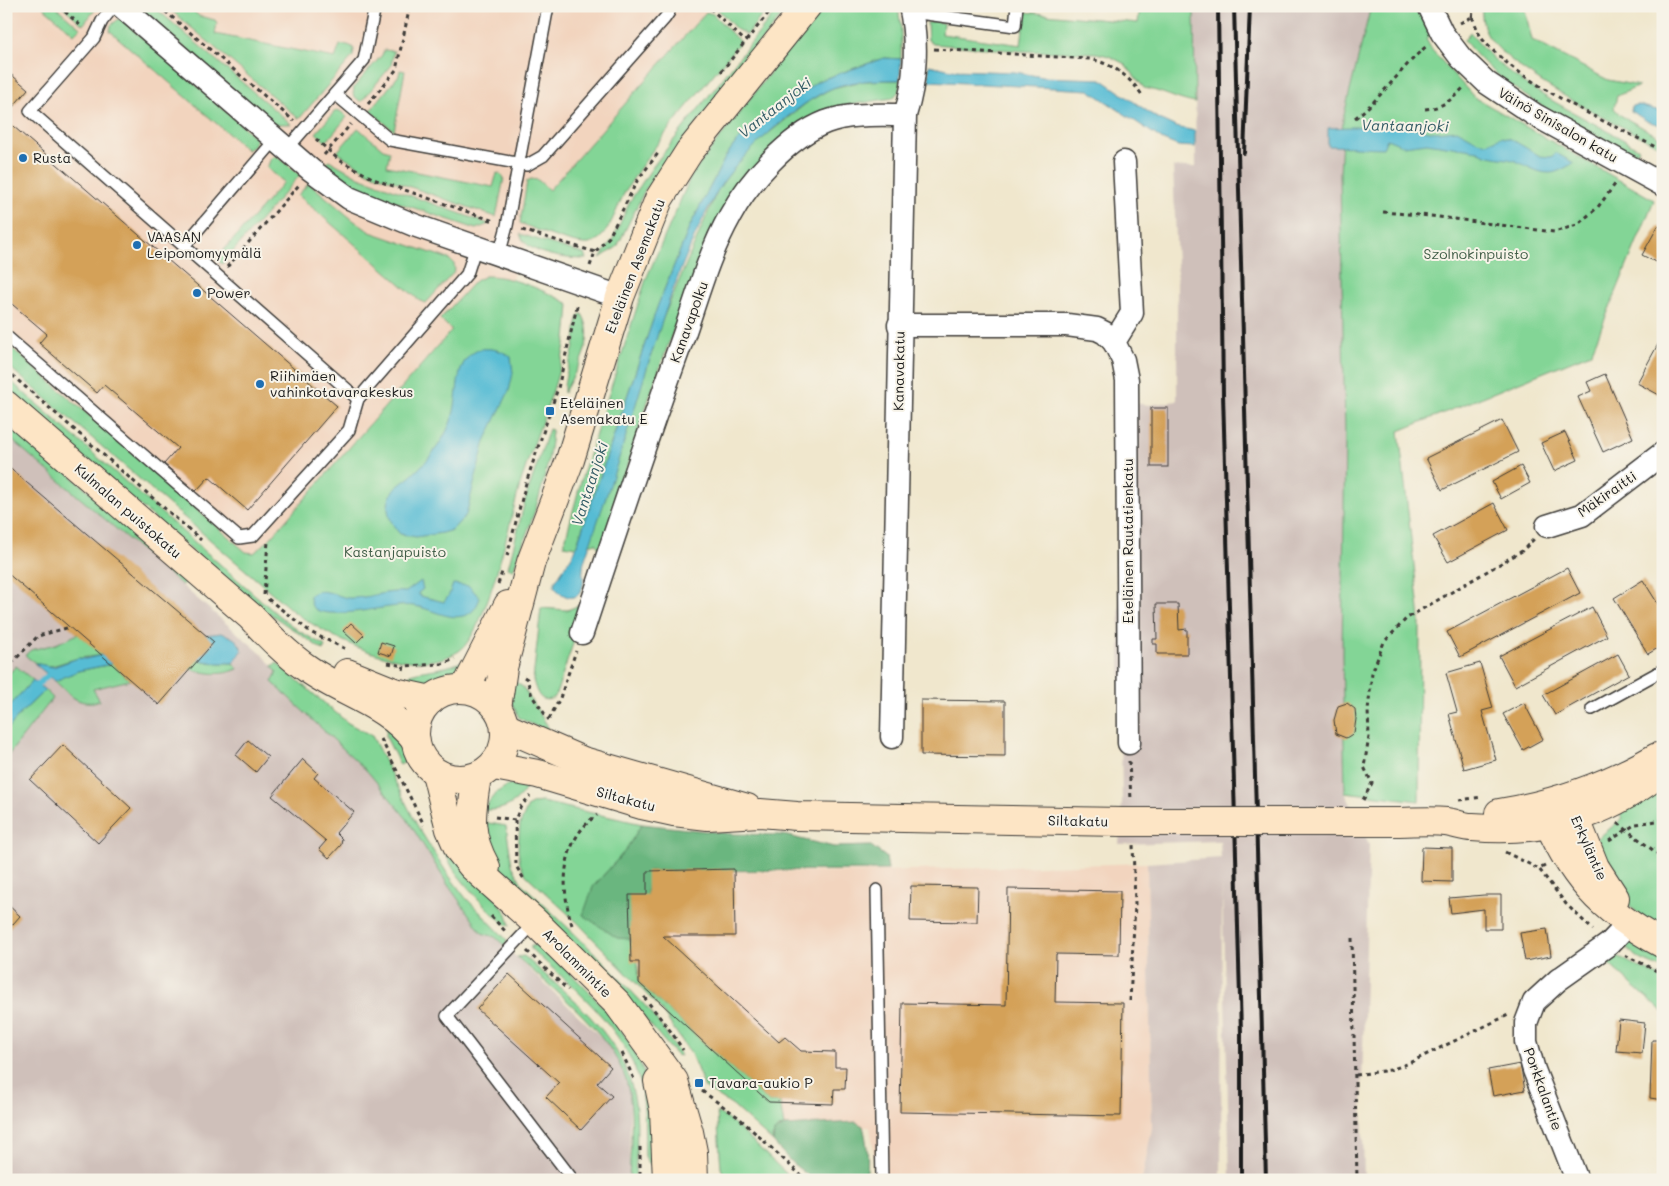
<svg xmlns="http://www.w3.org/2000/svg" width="1669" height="1186" viewBox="0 0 1669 1186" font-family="Mali,sans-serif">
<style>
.built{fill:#f2d4be}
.industrial{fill:#cfc0ba}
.green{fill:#83d596;stroke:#507859}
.forest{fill:#6ab67f;stroke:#43694e}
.water{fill:#56bcd4;stroke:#396c78}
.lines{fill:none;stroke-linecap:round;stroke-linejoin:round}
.stream{stroke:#56bcd4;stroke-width:5.5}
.building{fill:#d4a159}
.lane-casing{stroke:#3c3a37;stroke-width:14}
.street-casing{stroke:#3c3a37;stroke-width:25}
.secondary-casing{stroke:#3c3a37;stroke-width:30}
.path{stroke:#3c3a37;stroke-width:3;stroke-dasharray:4 4;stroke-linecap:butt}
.lane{stroke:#fff;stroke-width:11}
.street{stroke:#fff;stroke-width:22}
.secondary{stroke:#fde5c5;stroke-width:28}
.rail{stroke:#1c1c1c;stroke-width:4}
.secondary-bridge-casing{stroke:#3c3a37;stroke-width:30;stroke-linecap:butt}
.secondary-bridge{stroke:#fde5c5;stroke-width:28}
.poi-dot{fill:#1f6fb2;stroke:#f7f3e8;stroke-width:2}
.labels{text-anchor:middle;stroke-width:4;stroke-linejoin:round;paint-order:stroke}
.street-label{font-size:14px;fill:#1c1c1c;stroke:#f7f3e8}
.poi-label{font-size:14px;fill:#1c1c1c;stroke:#f7f3e8;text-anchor:start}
.park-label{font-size:14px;fill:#405d47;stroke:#f7f3e8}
.water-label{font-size:15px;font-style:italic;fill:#335c66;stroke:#f7f3e8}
</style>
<rect width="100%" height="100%" fill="#f7f3e8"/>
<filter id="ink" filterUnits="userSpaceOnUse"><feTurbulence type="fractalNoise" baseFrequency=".02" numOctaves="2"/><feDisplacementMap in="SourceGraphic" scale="10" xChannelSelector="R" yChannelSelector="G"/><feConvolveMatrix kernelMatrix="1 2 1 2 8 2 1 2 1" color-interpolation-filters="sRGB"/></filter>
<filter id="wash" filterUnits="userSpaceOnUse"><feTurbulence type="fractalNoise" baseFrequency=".0096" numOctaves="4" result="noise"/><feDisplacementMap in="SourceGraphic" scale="20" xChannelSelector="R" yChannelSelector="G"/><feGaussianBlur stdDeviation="1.12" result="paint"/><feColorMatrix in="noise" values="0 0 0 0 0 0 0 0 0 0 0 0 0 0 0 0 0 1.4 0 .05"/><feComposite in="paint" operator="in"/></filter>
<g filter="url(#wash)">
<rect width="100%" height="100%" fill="#f0e7cd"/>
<g class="built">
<polygon points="6,6 715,6 706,12 549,190 511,281 495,276 485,276 475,281 440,319 453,329 268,541 254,553 246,552 6,342"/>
<polygon points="1147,863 1152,1128 1142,1180 878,1180 870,1127 784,1126 639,983 639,962 631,962 647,871 847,872"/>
</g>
<g class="industrial">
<polygon points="1194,6 1371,6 1343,119 1345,436 1342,655 1345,792 1369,844 1362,1083 1364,1180 1230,1180 1222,882 1221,1180 1142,1180 1152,1128 1147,863 1221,858 1220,841 1119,844 1122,802 1117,407 1133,403 1150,405 1177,401 1177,265 1173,167 1196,167"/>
<polygon points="6,435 263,655 277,672 273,682 368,772 407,819 482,933 495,937 602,1038 614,1053 624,1075 630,1093 629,1180 6,1180"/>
</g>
<g class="green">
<polygon points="42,6 55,6 80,28 74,34"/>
<polygon points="62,6 98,6 83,25"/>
<polygon points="136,6 153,6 291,124 273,124"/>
<path d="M166,6H188L199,16L215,20L217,23L215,34L335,58L340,45C346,44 351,45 354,49L353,56L299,119Z"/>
<polygon points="715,6 769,6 747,35 736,29"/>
<polygon points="780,6 789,6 645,190 617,247 600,258 614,237 630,201 654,165"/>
<polygon points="825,6 898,6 901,29 901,59 884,58 818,81 737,141 726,156 690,226 658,305 576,547 564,545 582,477 646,279 692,174 782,57"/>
<path d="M1140,6H1194L1195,103C1177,100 1162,91 1144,88L1125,64L1109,56L1096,53L1021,51L933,44L928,40L927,23L934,21L943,23L942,34L1021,45L1025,12L1138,23Z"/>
<polygon points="1371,6 1417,6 1432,35 1426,39 1432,50 1474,97 1654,200 1591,353 1399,431 1420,619 1419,801 1345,792 1342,655 1345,436 1340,174 1343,119"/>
<path d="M1482,6H1524L1532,40L1608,80L1639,86L1617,96L1614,108L1620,115L1663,139V148C1616,123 1517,78 1488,36C1483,28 1481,16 1482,6Z"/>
<path d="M706,12L713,14L740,42C702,90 658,137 626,190C617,205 609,240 589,244C574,246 534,229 520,223L527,181L531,179L538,180L549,190Z"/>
<polygon points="120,18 256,138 254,146 247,150 110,31 111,25"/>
<path d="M1470,32C1510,88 1581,113 1639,149L1636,153H1630C1571,122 1505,94 1464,40Z"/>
<polygon points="384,50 394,51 391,66 361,102 353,95 354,87 382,55"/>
<polygon points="400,70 405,71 394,131 370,111 399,75"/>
<polygon points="900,80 899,91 893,98 836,107 814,117 789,133 682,306 648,401 601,552 596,543 589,545 661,323 718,189 740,160 764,137 809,101 832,88 863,81"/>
<polygon points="336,110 340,111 347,117 326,142 316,133"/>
<polygon points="358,128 383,149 390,151 387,166 493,187 497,173 502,175 504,178 496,217 368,172 337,152"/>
<polygon points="277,156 300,175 222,264 216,259 284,182 267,168 271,158"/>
<polygon points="329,160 359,177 489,224 476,229 364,191 347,184 323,167"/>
<polygon points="309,183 353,220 370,232 449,259 454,264 455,271 426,303 420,301 298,195"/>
<path d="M520,234L584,254L586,259C567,259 526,255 520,234Z"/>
<path d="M485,276C510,275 548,292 569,304C568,318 567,332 565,345C556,391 536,435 522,478C511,514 488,631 459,651C412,681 334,640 294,612L6,364V343L246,552L254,553L268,541L452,330L440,319L475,281Z"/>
<path d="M582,314C598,340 576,369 564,393C563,376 572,359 575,342C576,333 576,324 579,315Z"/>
<polygon points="6,377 278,615 299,631 325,646 323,650 247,598 6,390"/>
<polygon points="6,418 188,579 182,585 6,435"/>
<path d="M549,429L552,430C549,479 530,525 513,570L508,568L526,497Z"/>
<path d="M583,604L580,623L555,697C540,706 536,691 533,680L541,608L567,610Z"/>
<path d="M78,634L102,655C93,657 84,657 76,659C53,664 46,674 25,655L31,650L56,644Z"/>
<path d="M466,659L459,673L429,684L403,686L410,674C430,668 448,670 466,659Z"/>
<path d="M198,660L215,663H233L238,669C221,676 208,674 190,669Z"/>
<polygon points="277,663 348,723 372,736 418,827 447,873 465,897 507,940 505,946 495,937 482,933 448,885 407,819 368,772 272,682 277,672 272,666"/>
<path d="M112,664L130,680L93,689L100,701C77,706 71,696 55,681L78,671Z"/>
<polygon points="16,666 33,680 6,710 6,677"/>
<polygon points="509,678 523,687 547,725 548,732 519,718 509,696"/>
<polygon points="45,690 53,698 6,758 6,731 21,713"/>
<polygon points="387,722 404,747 408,760 400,765 386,737"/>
<path d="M530,781C520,801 508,811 484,810C495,789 508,783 530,781Z"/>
<polygon points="1663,781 1663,932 1644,919 1627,903 1597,839 1623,818 1620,814"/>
<path d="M542,802L642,824L625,851L593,887C617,920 639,940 639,983L769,1102H780L784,1126L778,1128L772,1137L773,1142L733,1106L705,1088L691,1054L659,1007L578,923L526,875L520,864L518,849L520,824L528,806L534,803Z"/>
<path d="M428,819H438L507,914L510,926C499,924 460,880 453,868C444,852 437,835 428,819Z"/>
<polygon points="483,822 506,826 512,865 522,884 602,960 651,1012 681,1056 676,1055 619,988 507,879 491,857"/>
<polygon points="1630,942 1663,959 1663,969 1642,960 1621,945"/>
<path d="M537,945L544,948C585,988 633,1028 648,1086C655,1112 654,1140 657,1166L647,1162L645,1156C644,1133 646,1109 641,1087C627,1029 573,987 531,949V946Z"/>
<polygon points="1612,953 1642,969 1663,978 1663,1012 1604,960"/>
<path d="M524,956C565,993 618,1031 632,1088C640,1117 636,1150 635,1180H629C630,1152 634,1120 629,1092C619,1037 557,993 517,957Z"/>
<polygon points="717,1112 731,1121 793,1180 726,1180 721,1168"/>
</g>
<g class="forest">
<polygon points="642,824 733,834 783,835 834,847 871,846 886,857 888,870 648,871 647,895 631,939 617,938 583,915 593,887 625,851"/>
<path d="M856,1122L863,1126C867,1141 870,1165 865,1180H814L792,1163L773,1142L774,1132L784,1126Z"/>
</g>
<g class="water">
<path d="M884,58L901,59L900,80C877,80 854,80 833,88C799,101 736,159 718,190C674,268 651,358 624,442C613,478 600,514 588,550C586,556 583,563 583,569C582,575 584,580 583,585C579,605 561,597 554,586L555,582L575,551L658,305L690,226L726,156L737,141L818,81Z"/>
<polygon points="929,65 952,70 1015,72 1043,77 1101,79 1157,118 1176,127 1195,131 1195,147 1178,146 1163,140 1089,90 929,81"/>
<polygon points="1639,105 1663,112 1663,126 1647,121 1631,111 1632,106"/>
<path d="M1398,125L1435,132L1457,130L1477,141L1488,143L1501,137L1511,139L1540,156L1551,157L1556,153L1574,163C1566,167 1558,173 1549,173C1535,173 1524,163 1512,160C1500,157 1488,158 1478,151L1427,143L1404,146L1387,139L1383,148L1328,146V128Z"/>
<path d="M481,349C493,348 501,350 511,357L513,373L509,391L485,441L466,515L452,530L442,533L416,537L400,534C389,522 383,506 393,492C397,485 407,480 413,474C431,458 446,438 453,415C460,391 453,358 481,349Z"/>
<path d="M421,581L423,589L418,593L420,596L444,602L449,595L453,584L469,586L480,598C477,606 473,614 463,616C447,620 430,608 414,606C393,602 324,624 312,606C310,603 310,598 310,595C322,586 336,596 348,598C368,599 386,590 406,592Z"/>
<path d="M221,633C232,637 239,639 242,651L233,663H215L198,660L205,635Z"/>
<polygon points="102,655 112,664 78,671 55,681 34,663 53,667 78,658 85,659"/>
<polygon points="33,680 45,690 21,713 6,731 6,710"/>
</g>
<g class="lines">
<polyline class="stream" points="32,690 47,676 54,673"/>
</g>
<g id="blocks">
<g class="building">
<polygon points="6,70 28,89 6,115"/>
<polygon points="6,120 337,406 247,510 209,477 196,491 164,464 178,448 104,385 97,393 39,343 47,334 6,299"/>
<polygon points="1658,226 1663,228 1663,266 1642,255"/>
<polygon points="1663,335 1663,397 1637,383"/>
<polygon points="1605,374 1633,438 1603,452 1578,397 1591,391 1587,382"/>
<rect x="1151" y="408" width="17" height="59"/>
<polygon points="1502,420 1518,452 1442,490 1426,458"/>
<polygon points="1565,432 1578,460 1554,471 1541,443"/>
<polygon points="6,465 214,642 159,705 6,572"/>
<polygon points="1521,466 1530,483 1501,499 1492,482"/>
<polygon points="1494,503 1508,530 1448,562 1433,536"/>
<polygon points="1567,568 1580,593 1460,657 1447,632"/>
<polygon points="1643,580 1663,612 1663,645 1648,654 1614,598"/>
<polygon points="1156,604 1178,604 1179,630 1187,629 1187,654 1157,654 1157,644 1153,644 1153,639 1157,639"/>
<polygon points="1592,607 1607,636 1515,686 1499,656"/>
<polygon points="351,623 364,635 356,643 343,631"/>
<polygon points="381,642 394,646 391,656 378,652"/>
<polygon points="1618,654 1629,674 1555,715 1543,695"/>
<polygon points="1480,663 1493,708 1482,711 1496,760 1464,769 1449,714 1457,712 1446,673"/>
<polygon points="921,700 1005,701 1005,756 921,755"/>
<polygon points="1347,703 1355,709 1356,719 1354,733 1346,738 1336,734 1334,720 1338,706"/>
<polygon points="1524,703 1543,739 1523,750 1503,714"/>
<polygon points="248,740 268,757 256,772 236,755"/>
<polygon points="63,745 131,808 98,843 30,780"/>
<polygon points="303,759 318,773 314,778 354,812 336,833 342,839 341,845 329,858 319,849 326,841 272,796"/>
<polygon points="1422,847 1452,848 1452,882 1421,881"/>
<polygon points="734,869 735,936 663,936 779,1042 785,1037 801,1051 835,1052 835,1067 846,1067 845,1089 834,1089 833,1104 769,1102 639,983 639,962 631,962 629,895 647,895 647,871"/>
<polygon points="911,886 978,887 977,922 910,921"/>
<polygon points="1008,889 1120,891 1119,955 1056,954 1055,1002 1123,1003 1121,1116 900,1112 902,1003 1006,1005"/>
<polygon points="1484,895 1501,895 1501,929 1484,929 1484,909 1451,913 1449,898"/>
<polygon points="6,903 20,916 6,932"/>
<polygon points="1547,929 1551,956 1525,961 1520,933"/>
<polygon points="509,974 611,1067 597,1083 612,1096 581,1130 546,1097 559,1083 477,1009"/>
<polygon points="1619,1020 1645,1023 1642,1053 1616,1051"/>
<polygon points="1652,1040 1663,1040 1663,1100 1650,1098"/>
<polygon points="1520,1064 1525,1090 1493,1096 1488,1070"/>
</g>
</g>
</g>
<g filter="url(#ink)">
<use href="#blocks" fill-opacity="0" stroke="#3c3a37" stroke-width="1"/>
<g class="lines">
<g class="lane-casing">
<g id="lane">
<polyline points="114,6 102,21 94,38 30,111 358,399"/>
<polyline points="911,12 1015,26 1017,6"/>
<polyline points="335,94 390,140 527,165 543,156 665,18 669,12 669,6"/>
<polyline points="287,149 364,60 375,6"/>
<polyline points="184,246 275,140"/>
<polyline points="499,255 507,226 548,6"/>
<polyline points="6,336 239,538 253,536 349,430 358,399 467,274 476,246"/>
<polyline points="1592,709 1663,670"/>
<polyline points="877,890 882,1180"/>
<polyline points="535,922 447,1016 573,1180"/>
</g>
</g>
<g class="street-casing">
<g id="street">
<polyline points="121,6 311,170 349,198 414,225 620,297"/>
<polyline points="1429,6 1442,33 1461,58 1487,83 1535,115 1663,185"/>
<polyline points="1124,162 1132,313 1114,342 1123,360 1127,380 1129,743"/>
<polyline points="899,325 1067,325 1097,329 1105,333 1114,342"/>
<polyline points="1547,526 1582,515 1663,453"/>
<path d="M582,633C614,536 646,439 681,343C696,301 708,255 730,216C749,181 788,137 826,122C850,113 879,115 905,115"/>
<path d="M892,737L905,115C916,82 918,40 910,6"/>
<polyline points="1577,1180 1534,1070 1526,1042 1526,1023 1534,1002 1558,980 1609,944 1630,922"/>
</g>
</g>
<g class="secondary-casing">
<g id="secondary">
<path d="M6,405L251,617C269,636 286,654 308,669C345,695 386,703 416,741"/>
<polyline points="347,673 394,692 431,700"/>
<polyline points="465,689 508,605"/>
<circle cx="460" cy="734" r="45"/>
<polyline points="497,708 503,668 531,562 570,460 620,297 659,199 689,152 807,6"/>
<polyline points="505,727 583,761 747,808"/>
<polyline points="494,766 538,774 642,805 674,812 708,816 760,813 797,816 1122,822"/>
<polyline points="436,773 450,829 459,850 472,866 535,922 618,1004 674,1081 689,1132 693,1152 694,1180"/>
<path d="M477,777C471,813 467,833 486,867"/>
<polyline points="1569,802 1595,867 1615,898"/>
<path d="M1543,809C1568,874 1601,911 1663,944"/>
<path d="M1499,813C1556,804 1607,786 1657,757"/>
<path d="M1396,822C1412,822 1429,820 1446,822C1455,823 1463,827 1472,827C1549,833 1601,817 1663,771"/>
<polyline points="658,1081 664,1110 667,1180"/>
</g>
</g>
<g class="path">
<polyline points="59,6 82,27"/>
<polyline points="159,6 294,121"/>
<polyline points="694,6 711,9 745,41"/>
<path d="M1472,17C1476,24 1478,35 1484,41C1524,87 1608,122 1663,151"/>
<polyline points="1472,17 1474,6"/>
<polyline points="1460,23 1472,17"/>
<path d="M934,49L1090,59C1113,64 1129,76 1142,95"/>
<polyline points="721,72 774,6"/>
<polyline points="368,104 396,70 410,6"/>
<path d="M1425,109C1442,108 1453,99 1464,87"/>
<path d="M1355,118C1383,97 1401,67 1428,45"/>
<polyline points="316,139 339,160 376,180 494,221"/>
<polyline points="324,155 351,124"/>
<polyline points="1383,212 1431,216 1554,232 1577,225 1598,207 1616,183"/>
<polyline points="522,230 595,252"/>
<polyline points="590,266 595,252 609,237 637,181 659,152"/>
<polyline points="227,267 299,185"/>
<polyline points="6,370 201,540"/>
<polyline points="507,556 526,483 558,388 578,302"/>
<polyline points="498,584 503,569"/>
<polyline points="264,595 268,541"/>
<polyline points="268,599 312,633 346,649"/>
<polyline points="388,663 404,666"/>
<polyline points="6,669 38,636 70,627"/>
<polyline points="403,670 404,666 442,664 455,659"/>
<polyline points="524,677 527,679 532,696 549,720"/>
<polyline points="549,719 560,698 576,651"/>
<polyline points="381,739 424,825"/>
<polyline points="1129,761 1131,800"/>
<polyline points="1363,800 1372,783 1364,767 1369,737 1368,710 1372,673 1384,642 1407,618 1522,551 1534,539"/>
<polyline points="1459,800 1482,797"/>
<polyline points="495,817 515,820 521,806 530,796"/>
<polyline points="515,820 516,866 524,879"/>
<polyline points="1618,823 1663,858"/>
<polyline points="1609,841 1636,824 1663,820"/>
<polyline points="1505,852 1539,869"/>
<polyline points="1545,866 1539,869 1566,904 1593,930"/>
<polyline points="491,916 506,932"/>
<path d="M572,925C560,887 561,840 597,815"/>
<polyline points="1352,938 1357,1180"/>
<polyline points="527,951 568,990"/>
<polyline points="1625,955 1663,974"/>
<polyline points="644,997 672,1033 683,1050"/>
<polyline points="1130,1001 1135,904 1133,844"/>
<polyline points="622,1053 634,1079"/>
<polyline points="1356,1075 1390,1070 1407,1064 1508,1015"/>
<polyline points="702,1091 738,1117 806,1180"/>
<polyline points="640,1147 640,1180"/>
</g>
<use href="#lane" class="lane"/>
<use href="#street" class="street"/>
<use href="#secondary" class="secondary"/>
<g class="rail">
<polyline points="1218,6 1223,394 1241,1033 1241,1180"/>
<polyline points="1234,6 1266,1180"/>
<polyline points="1244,153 1250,6"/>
</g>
<g class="secondary-bridge-casing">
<polyline id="secondary-bridge" points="1122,822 1396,822"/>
</g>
<use href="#secondary-bridge" class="secondary-bridge"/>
</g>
</g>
<g class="poi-dot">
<circle cx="23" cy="158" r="5"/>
<circle cx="137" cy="245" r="5"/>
<circle cx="197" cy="293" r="5"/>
<circle cx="260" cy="384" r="5"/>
<rect x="545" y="406" width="10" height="10" rx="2.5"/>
<rect x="694" y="1078" width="10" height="10" rx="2.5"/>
</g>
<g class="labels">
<g class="street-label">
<text transform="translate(1558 125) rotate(30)" y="5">Väinö Sinisalon katu</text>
<text transform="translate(635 266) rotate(-69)" y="5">Eteläinen Asemakatu</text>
<text transform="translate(689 322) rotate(-70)" y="5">Kanavapolku</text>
<text transform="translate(899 371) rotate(-89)" y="5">Kanavakatu</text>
<text transform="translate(1607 494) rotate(-35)" y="5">Mäkiraitti</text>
<text transform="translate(128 511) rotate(41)" y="5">Kulmalan puistokatu</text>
<text transform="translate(1128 541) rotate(-90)" y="5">Eteläinen Rautatienkatu</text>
<text transform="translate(626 799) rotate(15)" y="5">Siltakatu</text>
<text transform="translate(1078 821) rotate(1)" y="5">Siltakatu</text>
<text transform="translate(1589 848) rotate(66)" y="5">Erkyläntie</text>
<text transform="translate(577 963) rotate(45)" y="5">Arolammintie</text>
<text transform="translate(1543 1089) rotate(70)" y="5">Porkkalantie</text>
</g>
<g class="poi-label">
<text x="33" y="163">Rusta</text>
<text x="147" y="242">VAASAN<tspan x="147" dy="16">Leipomomyymälä</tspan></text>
<text x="207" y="298">Power</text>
<text x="270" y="381">Riihimäen<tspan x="270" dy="16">vahinkotavarakeskus</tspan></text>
<text x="560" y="408">Eteläinen<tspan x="560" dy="16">Asemakatu E</tspan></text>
<text x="709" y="1088">Tavara-aukio P</text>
</g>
<g class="park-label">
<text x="1476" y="259">Szolnokinpuisto</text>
<text x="395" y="557">Kastanjapuisto</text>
</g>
<g class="water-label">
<text transform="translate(775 108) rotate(-38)" y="5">Vantaanjoki</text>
<text transform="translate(1405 126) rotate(1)" y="5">Vantaanjoki</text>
<text transform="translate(590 484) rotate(-72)" y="5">Vantaanjoki</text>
</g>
</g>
<rect width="1669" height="1186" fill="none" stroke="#f7f3e8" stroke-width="25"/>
</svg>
